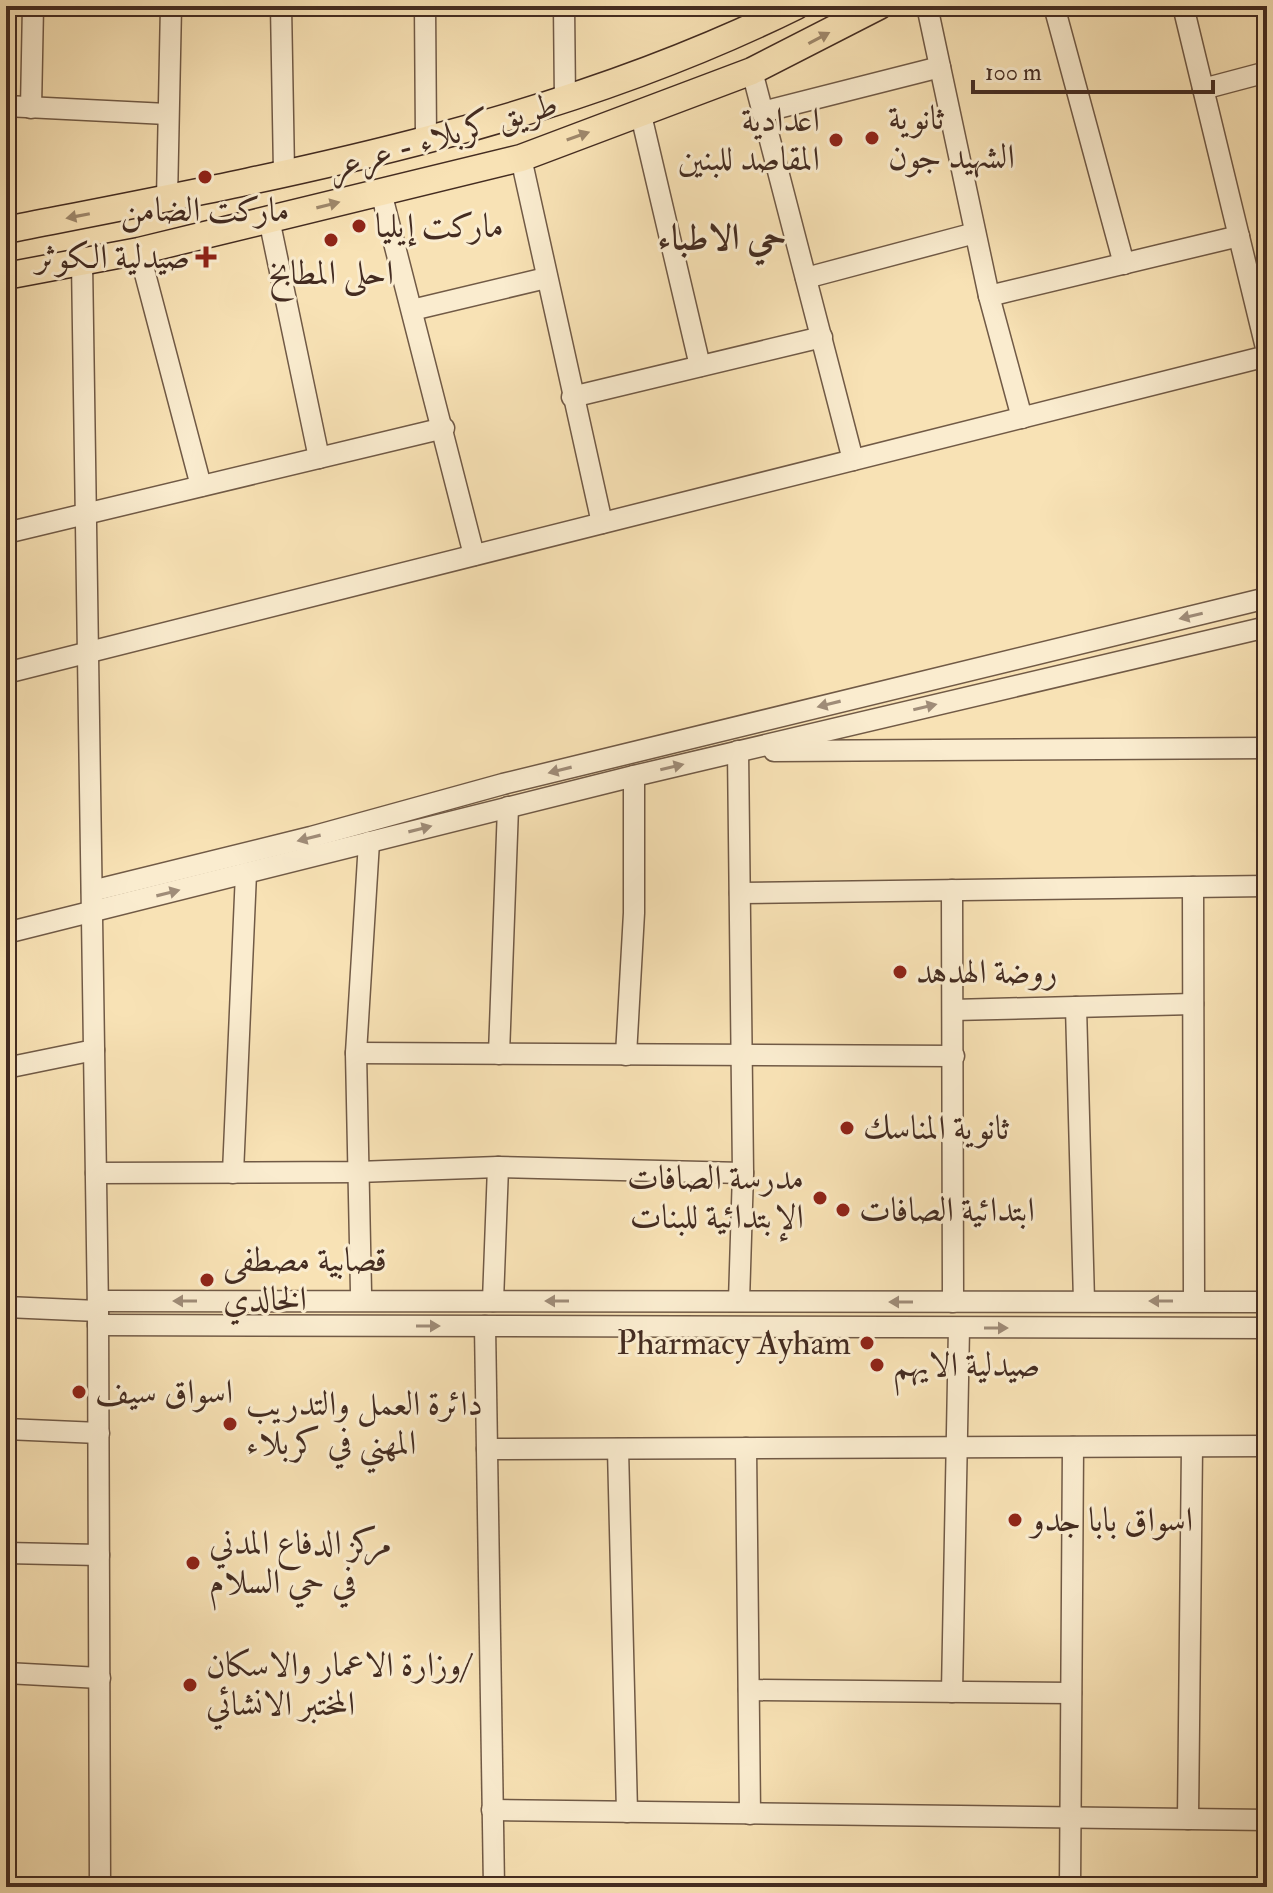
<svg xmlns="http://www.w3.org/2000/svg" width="1273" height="1893" viewBox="0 0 1273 1893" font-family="'IM FELL Double Pica',Amiri,serif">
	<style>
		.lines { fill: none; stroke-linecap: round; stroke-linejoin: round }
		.minor-casing { stroke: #715a46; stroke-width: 23 }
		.major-casing { stroke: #442c21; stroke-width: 29 }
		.minor { stroke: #faeccf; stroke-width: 20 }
		.major { stroke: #f8e2b5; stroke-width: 26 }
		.oneway { fill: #9e876b }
		.oneway2 { fill: #9f8c78 }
		.poi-dot { fill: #8f2418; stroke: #faeccf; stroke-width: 3 }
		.labels { text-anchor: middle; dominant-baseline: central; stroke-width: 6; stroke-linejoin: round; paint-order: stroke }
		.poi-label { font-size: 34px; fill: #442c21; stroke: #faeccf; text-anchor: start }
		.street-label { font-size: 34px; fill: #442c21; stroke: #faeccf }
		.neighbourhood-label { font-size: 36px; font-weight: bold; fill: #442c21; stroke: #faeccf }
	</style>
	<rect width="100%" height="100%" fill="#f8e2b5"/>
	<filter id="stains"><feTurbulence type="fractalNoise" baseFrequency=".0025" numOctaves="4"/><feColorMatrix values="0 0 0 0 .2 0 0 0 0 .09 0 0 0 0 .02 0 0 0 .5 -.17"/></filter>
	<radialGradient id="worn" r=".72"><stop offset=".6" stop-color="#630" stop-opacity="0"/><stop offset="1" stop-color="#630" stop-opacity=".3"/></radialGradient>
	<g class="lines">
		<g class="minor-casing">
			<g id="minor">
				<polyline points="281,6 284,172"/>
				<polyline points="425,6 426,139"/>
				<polyline points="564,6 565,101"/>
				<polyline points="927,6 989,296 1022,418"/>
				<polyline points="1054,6 1124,264"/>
				<polyline points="1183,6 1267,352"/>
				<polyline points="752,71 853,460"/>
				<polyline points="1203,89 1267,72"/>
				<polyline points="6,106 167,114"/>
				<polyline points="31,108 33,6"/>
				<polyline points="762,112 940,67"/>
				<polyline points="641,115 700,366"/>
				<polyline points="521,158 602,523"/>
				<polyline points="381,192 474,555"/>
				<polyline points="167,199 171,6"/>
				<polyline points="269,219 319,458"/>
				<polyline points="139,251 201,486"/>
				<polyline points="82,262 98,1311 100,1887"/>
				<polyline points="806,278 975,233"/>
				<polyline points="989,296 1239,236"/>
				<polyline points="412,310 546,278"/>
				<polyline points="572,397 822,337"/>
				<polyline points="6,533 444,428"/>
				<polyline points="6,673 1267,356"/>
				<polyline points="738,751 743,1173 739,1301"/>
				<polyline points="774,751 1267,748"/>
				<polyline points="1193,887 1194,1301"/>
				<polyline points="952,890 953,1302"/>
				<polyline points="92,891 311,837 503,784 1267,598"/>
				<polyline points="740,893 1267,886"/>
				<polyline points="6,933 634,776 1267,627"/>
				<polyline points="1076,1007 1084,1301"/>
				<polyline points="953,1010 1193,1004"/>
				<polyline points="356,1053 954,1056"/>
				<polyline points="499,1054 508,807"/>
				<polyline points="626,1055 634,913 634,776"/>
				<polyline points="6,1068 94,1050"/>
				<polyline points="96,1173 357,1172 498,1167 743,1173"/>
				<polyline points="233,1173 246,873"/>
				<polyline points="361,1292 356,1053 369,842"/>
				<polyline points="98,1301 1267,1302"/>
				<polyline points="493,1301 498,1167"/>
				<polyline points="6,1307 98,1311"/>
				<polyline points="98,1325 1267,1328"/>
				<polyline points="485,1326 494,1887"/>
				<polyline points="6,1429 99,1433"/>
				<polyline points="746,1448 750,1814"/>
				<polyline points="487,1449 1267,1446"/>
				<polyline points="618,1449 627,1812"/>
				<polyline points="6,1553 99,1555"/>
				<polyline points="6,1673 100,1678"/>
				<polyline points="749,1690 1071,1693"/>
				<polyline points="952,1692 959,1328"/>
				<polyline points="492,1810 1267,1820"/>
				<polyline points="1188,1819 1192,1447"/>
				<polyline points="1070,1887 1073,1447"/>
			</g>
		</g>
		<g class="major-casing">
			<g id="major">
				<path d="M 6,230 C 275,177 548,129 796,6"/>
				<polyline points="6,276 139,251 521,158 752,71 879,6"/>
			</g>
		</g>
		<use href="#minor" class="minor"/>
		<use href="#major" class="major"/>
	</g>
	<defs><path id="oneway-solid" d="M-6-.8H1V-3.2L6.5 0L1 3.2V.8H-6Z" transform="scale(2)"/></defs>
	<g class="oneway">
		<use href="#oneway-solid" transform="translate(819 38) rotate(-28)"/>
		<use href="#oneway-solid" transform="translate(578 136) rotate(-19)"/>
		<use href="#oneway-solid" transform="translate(328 205) rotate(-14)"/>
		<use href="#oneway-solid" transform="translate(78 216) rotate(169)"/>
	</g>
	<g class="oneway2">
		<use href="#oneway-solid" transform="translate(1191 616) rotate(167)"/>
		<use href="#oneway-solid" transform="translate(829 704) rotate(166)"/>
		<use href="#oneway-solid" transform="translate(925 707) rotate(-13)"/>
		<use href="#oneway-solid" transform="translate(672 767) rotate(-13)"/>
		<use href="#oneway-solid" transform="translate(560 770) rotate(166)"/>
		<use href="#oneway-solid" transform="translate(420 829) rotate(-14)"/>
		<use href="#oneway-solid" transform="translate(309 838) rotate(166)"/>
		<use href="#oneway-solid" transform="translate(168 893) rotate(-14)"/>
		<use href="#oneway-solid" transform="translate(185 1301) rotate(-180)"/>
		<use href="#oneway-solid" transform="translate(557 1301) rotate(180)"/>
		<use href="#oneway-solid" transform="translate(1161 1301) rotate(-180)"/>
		<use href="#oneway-solid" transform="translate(901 1302) rotate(-180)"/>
		<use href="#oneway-solid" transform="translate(428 1326)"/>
		<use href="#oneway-solid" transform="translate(996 1328)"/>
	</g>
	<g class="poi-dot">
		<circle cx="872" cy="138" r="8"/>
		<circle cx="836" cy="140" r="8"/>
		<circle cx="205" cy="177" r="8"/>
		<circle cx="359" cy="226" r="8"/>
		<circle cx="331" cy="240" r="8"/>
		<path d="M202 245h8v8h8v8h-8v8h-8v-8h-8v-8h8z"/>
		<circle cx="900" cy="972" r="8"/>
		<circle cx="847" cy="1128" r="8"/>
		<circle cx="820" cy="1198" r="8"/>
		<circle cx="843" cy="1210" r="8"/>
		<circle cx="207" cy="1280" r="8"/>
		<circle cx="867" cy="1343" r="8"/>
		<circle cx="877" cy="1365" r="8"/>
		<circle cx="79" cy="1392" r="8"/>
		<circle cx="230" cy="1424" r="8"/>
		<circle cx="1015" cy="1520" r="8"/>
		<circle cx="193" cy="1563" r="8"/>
		<circle cx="190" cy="1685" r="8"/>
	</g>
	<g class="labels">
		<g class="poi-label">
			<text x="888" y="118">ثانوية<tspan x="888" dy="39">الشهيد جون</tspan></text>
			<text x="820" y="120" text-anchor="end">اعدادية<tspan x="820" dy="39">المقاصد للبنين</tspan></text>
			<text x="205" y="210" text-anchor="middle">ماركت الضامن</text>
			<text x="375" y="226">ماركت إيليا</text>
			<text x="190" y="257" text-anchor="end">صيدلية الكوثر</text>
			<text x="331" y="273" text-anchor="middle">احلى المطابخ</text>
			<text x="916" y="972">روضة الهدهد</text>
			<text x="863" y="1128">ثانوية المناسك</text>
			<text x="804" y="1178" text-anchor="end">مدرسة الصافات<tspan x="804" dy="39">الإبتدائية للبنات</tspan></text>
			<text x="859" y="1210">ابتدائية الصافات</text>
			<text x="223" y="1260">قصابية مصطفى<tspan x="223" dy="39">الخالدي</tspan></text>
			<text x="851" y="1343" text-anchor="end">Pharmacy Ayham</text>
			<text x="893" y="1365">صيدلية الايهم</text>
			<text x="95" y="1392">اسواق سيف</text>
			<text x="246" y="1404">دائرة العمل والتدريب<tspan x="246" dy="39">المهني في كربلاء</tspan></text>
			<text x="1031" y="1520">اسواق بابا جدو</text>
			<text x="209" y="1543">مركز الدفاع المدني<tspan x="209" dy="39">في حي السلام</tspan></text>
			<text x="206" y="1665">وزارة الاعمار والاسكان/<tspan x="206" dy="39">المختبر الانشائي</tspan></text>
		</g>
		<g class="street-label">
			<text transform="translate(443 136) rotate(-16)">طريق كربلاء - عرعر</text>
		</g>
		<g class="neighbourhood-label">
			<text x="722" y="237">حي الاطباء</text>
		</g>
	</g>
	<rect width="1273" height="1893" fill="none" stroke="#f8e2b5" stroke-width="32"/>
	<rect x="8" y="8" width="1257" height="1877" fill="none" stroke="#442c21" stroke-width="4"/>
	<rect x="16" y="16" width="1241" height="1861" fill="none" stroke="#442c21" stroke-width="2"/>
	<path d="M973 80v12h240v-12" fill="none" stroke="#442c21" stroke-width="4"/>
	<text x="985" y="80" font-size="24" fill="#442c21" stroke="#faeccf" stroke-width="6" paint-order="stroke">100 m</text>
	<rect width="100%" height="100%" filter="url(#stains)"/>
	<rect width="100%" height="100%" fill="url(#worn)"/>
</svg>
